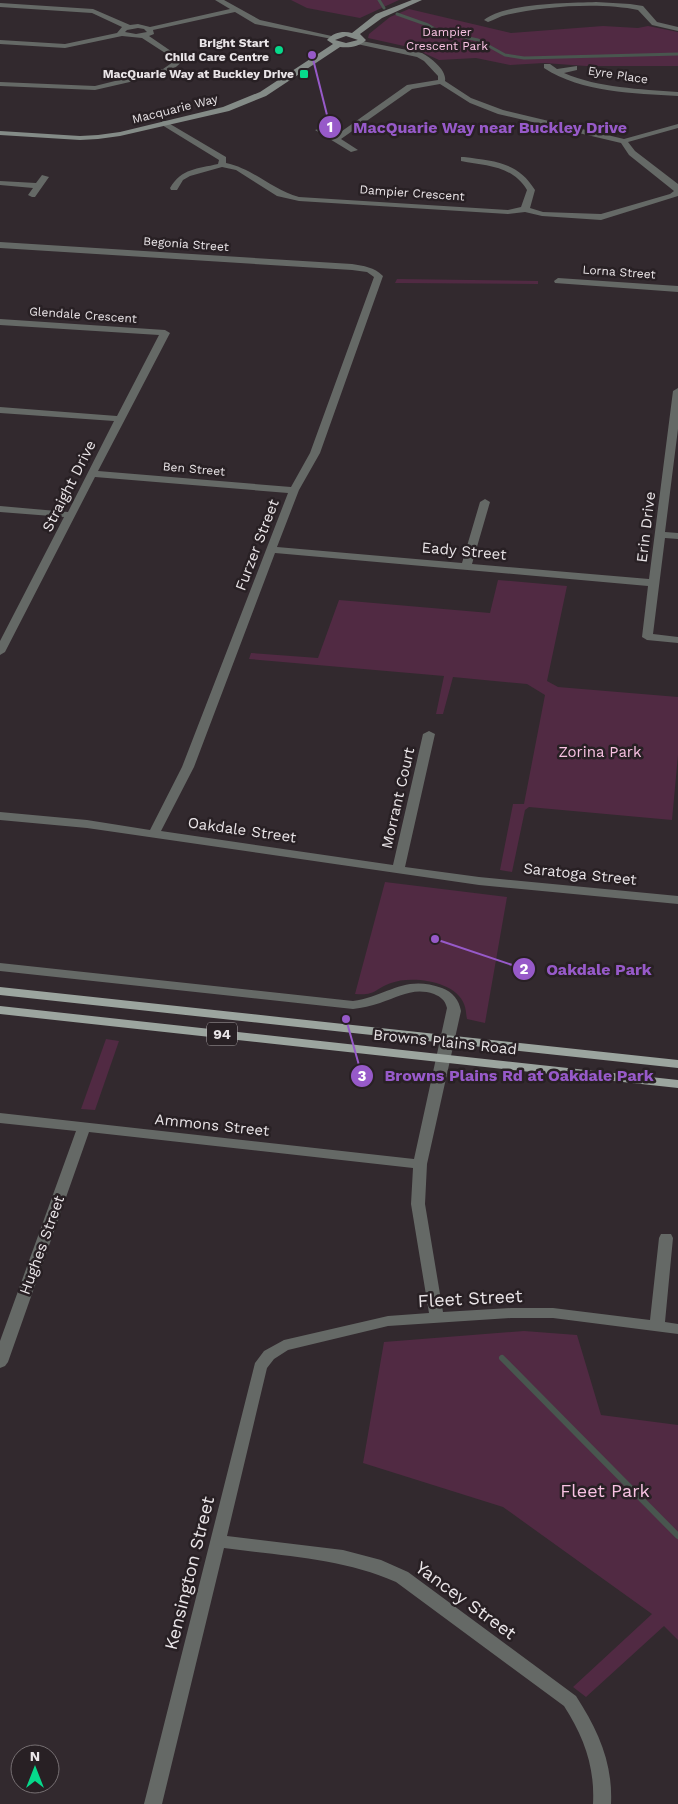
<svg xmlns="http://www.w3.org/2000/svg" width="678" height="1804" viewBox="0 0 678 1804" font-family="'Work Sans',sans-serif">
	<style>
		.green { fill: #512a43 }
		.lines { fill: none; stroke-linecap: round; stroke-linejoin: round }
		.stream-far1 { stroke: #49564f; stroke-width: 3 }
		.stream { stroke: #49564f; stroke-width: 6 }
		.street { fill: #656966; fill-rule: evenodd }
		.secondary { fill: #848b87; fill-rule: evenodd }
		.primary { fill: #9ca59f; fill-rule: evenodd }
		.poi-dot { fill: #06d98b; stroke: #282024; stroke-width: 2 }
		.labels { text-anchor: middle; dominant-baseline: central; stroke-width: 5; stroke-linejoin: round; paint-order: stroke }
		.far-park-label { font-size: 12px; fill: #f8c2e2; stroke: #282024 }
		.far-poi-label { font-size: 12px; font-weight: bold; fill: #eae5e8; stroke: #282024; text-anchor: end }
		.far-street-label { font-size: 12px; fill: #eae5e8; stroke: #282024 }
		.shield { fill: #282024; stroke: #b0aaad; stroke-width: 1 }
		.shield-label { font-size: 14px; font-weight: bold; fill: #eae5e8 }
		.street-label { font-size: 15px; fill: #eae5e8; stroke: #282024 }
		.park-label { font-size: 15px; fill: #f8c2e2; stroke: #282024 }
		.near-street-label { font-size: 18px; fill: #eae5e8; stroke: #282024 }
		.near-park-label { font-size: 18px; fill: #f8c2e2; stroke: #282024 }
		.leader { fill: none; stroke: #975ac9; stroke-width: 2 }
		.callout-dot { fill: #975ac9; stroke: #282024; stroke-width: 2 }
		.mark-label { font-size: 15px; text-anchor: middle; font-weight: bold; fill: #fff }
		.callout-label { font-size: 16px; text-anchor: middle; font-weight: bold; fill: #975ac9; stroke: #282024; stroke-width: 5; stroke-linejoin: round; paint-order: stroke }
	</style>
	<rect width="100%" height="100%" fill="#32292e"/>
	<g class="green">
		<polygon points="291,0 399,0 360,18 307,8"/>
		<polygon points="409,9 511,33 603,26 638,28 648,26 678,32 678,66 586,66 544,63 510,65 476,58 439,60 413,48 368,38 369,34 390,17"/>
		<polygon points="397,279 538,281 538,284 395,283"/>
		<polygon points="498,580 567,586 547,681 558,687 678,697 678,755 672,820 529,807 525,810 512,872 500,870 513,804 524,804 545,695 527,684 453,677 443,714 436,714 444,676 249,659 251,653 318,658 339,600 490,613"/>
		<path d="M 385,882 L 507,897 L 485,1023 L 467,1019 C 466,1015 466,1008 464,1004 C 456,981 411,975 391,983 C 374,989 376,996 355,994 Z"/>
		<polygon points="106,1039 119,1041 95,1110 81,1109"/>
		<polygon points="524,1331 577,1335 601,1415 678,1425 678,1640 664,1626 586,1697 573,1687 652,1614 503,1507 363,1463 384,1342"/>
	</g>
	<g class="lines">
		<g class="stream-far1">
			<polyline points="379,0 384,8"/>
			<polyline points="397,14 428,25 440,32 478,40 505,55 524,58 678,54"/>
		</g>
		<polyline class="stream" points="502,1358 678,1536"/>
		<g class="street">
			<path d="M 215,0 L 224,0 L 260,20 L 336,37 L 332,39 L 255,24 L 235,12 L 153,30 L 154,34 L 149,36 L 184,60 L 169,73 L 95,90 L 0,86 L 0,82 L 95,86 L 163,69 L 176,60 L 142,38 L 122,36 L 65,48 L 0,44 L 0,40 L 65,44 L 117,33 L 122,27 L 92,13 L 0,7 L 0,3 L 93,9 L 130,25 L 138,24 L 150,27 L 230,9 ZM 138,28 L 144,29 L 147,32 L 136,34 L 125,32 L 127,30 Z"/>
			<path d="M 596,2 L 630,4 L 643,6 L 657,22 L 678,27 L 678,31 L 652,25 L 638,10 C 602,2 542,6 506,15 C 500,16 494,20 488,22 L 484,20 C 504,3 570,3 596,2 Z"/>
			<path d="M 357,40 L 422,53 C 431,58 447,70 445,81 L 471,98 L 503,110 L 624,139 L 678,124 L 678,128 L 628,142 L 635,151 L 678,184 L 678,196 L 601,220 L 542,216 L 525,212 L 508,214 L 299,201 L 277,196 L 236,170 L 222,167 L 190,176 L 183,180 L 177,190 L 171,190 L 170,188 C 182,168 197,169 218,164 L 219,160 L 162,125 L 162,121 L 165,121 L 226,157 L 226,163 C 254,169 271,189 299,197 L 508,210 L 521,207 L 527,190 C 512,165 486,166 461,161 L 461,157 L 464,157 C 494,161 518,162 535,190 L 530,208 L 543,212 L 601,214 L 670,194 L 674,191 L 629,155 L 621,143 L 498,114 L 470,103 L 440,84 L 412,89 L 341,139 L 358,150 L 351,152 L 315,130 L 322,128 L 335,136 L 407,85 L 438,80 L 438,76 L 424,61 L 417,57 L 357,44 Z"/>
			<path d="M 544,64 L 550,64 L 557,69 L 577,66 L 577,70 L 564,73 C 599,88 640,89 678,92 L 678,96 C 634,93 582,93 544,68 Z"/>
			<polygon points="42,175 49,177 35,197 32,197 28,195 33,188 0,185 0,181 36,183"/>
			<path d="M 0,242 L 352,264 C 364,266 374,267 383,276 L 320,453 L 299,490 L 277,547 L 462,563 L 480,502 L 485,499 L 490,502 L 472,564 L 649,579 L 673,391 L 678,388 L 678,429 L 665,532 L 678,533 L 678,539 L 665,538 L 653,634 L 678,637 L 678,643 L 647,640 L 642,637 L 648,586 L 275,553 L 194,767 L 161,831 L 393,865 L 423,734 L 429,731 L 435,734 L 405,867 L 479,877 L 678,896 L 678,904 L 479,885 L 87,828 L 0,820 L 0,812 L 87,820 L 150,830 L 182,767 L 288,493 L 95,477 L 5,652 L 0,655 L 0,641 L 64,517 L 0,512 L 0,506 L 68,512 L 114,421 L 0,413 L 0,407 L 117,416 L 159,335 L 0,325 L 0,319 L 165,330 L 170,333 L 98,471 L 291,487 L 310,453 L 374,277 L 367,272 L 352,270 L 0,248 Z"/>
			<polygon points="558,278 678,286 678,292 555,283 554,281"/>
			<path d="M 0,963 L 353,1001 C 388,996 404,974 442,988 C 453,992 459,1000 461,1011 L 427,1164 L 425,1204 L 443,1312 L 511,1308 L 553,1308 L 650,1320 L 659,1238 L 661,1234 L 671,1234 L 673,1238 L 665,1322 L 678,1324 L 678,1334 L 553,1318 L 511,1318 L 388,1326 L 288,1350 L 274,1359 L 267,1368 L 227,1536 L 343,1550 L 381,1560 L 408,1572 L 576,1696 C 598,1730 613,1763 611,1804 L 593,1804 C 595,1767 584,1737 564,1706 L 396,1582 C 342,1558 282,1556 224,1548 L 162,1804 L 144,1804 L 255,1363 L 264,1351 L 284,1340 L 388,1316 L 429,1313 L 411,1204 L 413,1168 L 89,1132 L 8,1362 L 5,1366 L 0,1368 L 0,1341 L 76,1131 L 0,1123 L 0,1113 L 414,1159 L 447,1008 C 445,1000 441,997 434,994 C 413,987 399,997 380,1003 C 371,1006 362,1008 353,1009 L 0,971 Z"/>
		</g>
		<path class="secondary" d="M 412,0 L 422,0 L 382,18 L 360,34 L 366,40 C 359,47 349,48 340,47 L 266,96 L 229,111 L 120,136 L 98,139 L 80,140 L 0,135 L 0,131 L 80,136 L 98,135 L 120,132 L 223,107 L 260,92 L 333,44 L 327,40 C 334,32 343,31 352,33 L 376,14 ZM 346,36 L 358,40 L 346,43 L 335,40 Z"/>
		<g class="primary">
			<polygon points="0,987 678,1060 678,1068 0,995"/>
			<polygon points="0,1006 678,1080 678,1088 0,1014"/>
		</g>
	</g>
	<g class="poi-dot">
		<circle cx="279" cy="50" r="5"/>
		<rect x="299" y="69" width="10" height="10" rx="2.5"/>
	</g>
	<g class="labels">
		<g class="far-park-label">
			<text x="447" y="32">Dampier<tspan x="447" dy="14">Crescent Park</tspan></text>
		</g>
		<g class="far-poi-label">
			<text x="269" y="43">Bright Start<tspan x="269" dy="14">Child Care Centre</tspan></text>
			<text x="294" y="74">MacQuarie Way at Buckley Drive</text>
		</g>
		<g class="far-street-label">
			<text transform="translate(618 75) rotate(9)">Eyre Place</text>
			<text transform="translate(175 109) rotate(-14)">Macquarie Way</text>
			<text transform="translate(412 193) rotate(4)">Dampier Crescent</text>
			<text transform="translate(186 244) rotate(4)">Begonia Street</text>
			<text transform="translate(619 272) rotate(4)">Lorna Street</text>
			<text transform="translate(83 315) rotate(4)">Glendale Crescent</text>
			<text transform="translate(194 469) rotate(5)">Ben Street</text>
		</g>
		<rect class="shield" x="207" y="1022.5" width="30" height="23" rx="4"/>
		<g class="shield-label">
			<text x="222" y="1034">94</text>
		</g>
		<g class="street-label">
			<text transform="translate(69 486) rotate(-63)">Straight Drive</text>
			<text transform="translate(646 527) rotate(-83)">Erin Drive</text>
			<text transform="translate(257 545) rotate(-69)">Furzer Street</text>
			<text transform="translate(464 551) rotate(5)">Eady Street</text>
			<text transform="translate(398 798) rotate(-77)">Morrant Court</text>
			<text transform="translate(242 830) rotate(8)">Oakdale Street</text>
			<text transform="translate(580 874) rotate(6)">Saratoga Street</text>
			<text transform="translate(445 1042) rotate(6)">Browns Plains Road</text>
			<text transform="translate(212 1125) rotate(6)">Ammons Street</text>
			<text transform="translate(42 1245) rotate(-70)">Hughes Street</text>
		</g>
		<g class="park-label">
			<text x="600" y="752">Zorina Park</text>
		</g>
		<g class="near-street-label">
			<text transform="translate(470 1298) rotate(-3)">Fleet Street</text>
			<text transform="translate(189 1573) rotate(-76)">Kensington Street</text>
			<text transform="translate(466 1600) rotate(36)">Yancey Street</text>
		</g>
		<g class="near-park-label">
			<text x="605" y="1490">Fleet Park</text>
		</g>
	</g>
	<path class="leader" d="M312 55L330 127M435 939L524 969M346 1019L362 1076"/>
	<g class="callout-dot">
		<circle cx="312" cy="55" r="5"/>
		<circle cx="435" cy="939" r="5"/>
		<circle cx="346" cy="1019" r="5"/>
		<circle cx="330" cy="127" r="12"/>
		<circle cx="524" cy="969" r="12"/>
		<circle cx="362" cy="1076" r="12"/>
	</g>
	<g class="mark-label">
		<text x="330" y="132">1</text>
		<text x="524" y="974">2</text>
		<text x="362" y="1081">3</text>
	</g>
	<g class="callout-label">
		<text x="490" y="133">MacQuarie Way near Buckley Drive</text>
		<text x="599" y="975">Oakdale Park</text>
		<text x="519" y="1081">Browns Plains Rd at Oakdale Park</text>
	</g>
	<g transform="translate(35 1769)"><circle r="24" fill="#282024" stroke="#766f72"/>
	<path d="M0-4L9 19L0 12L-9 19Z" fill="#06d98b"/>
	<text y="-8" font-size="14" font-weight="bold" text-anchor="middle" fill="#eae5e8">N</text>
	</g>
</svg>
